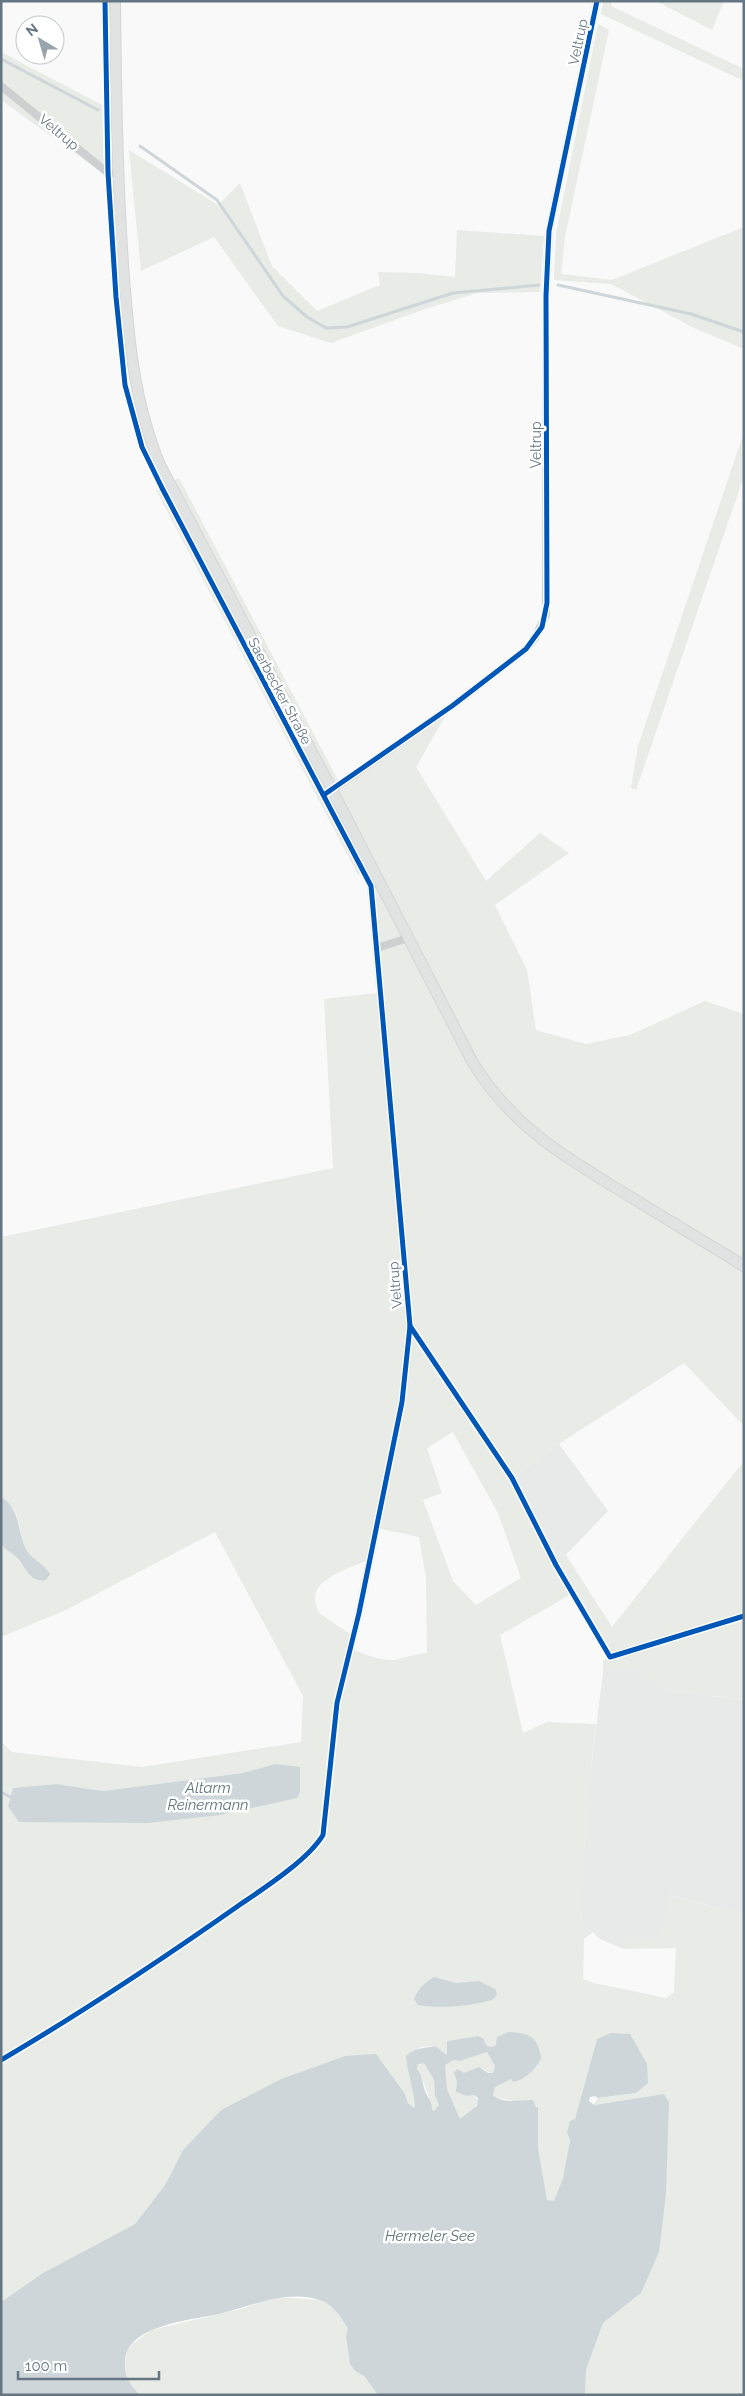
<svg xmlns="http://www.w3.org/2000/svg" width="745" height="2396" viewBox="0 0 745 2396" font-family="Raleway,sans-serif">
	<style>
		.built { fill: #e8e9e9 }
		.green { fill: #e8ebe6; fill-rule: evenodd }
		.water { fill: #ced6d9; fill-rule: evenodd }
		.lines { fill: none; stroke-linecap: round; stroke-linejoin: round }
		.stream { stroke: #ced6d9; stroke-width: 3 }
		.secondary-casing { stroke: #d5d6d7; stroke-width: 12 }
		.street { stroke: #cecfd0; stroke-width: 8 }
		.secondary { stroke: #e1e2e2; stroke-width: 10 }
		.cycleway-casing { stroke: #fff; stroke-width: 8 }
		.cycleway { stroke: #0057b8; stroke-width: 5 }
		.labels { text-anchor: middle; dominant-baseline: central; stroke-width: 5; stroke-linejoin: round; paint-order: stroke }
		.street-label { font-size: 14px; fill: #657683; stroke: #fff }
		.water-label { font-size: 15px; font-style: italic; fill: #60757c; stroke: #fff }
	</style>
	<rect width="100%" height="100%" fill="#f9f9f9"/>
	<g class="built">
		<polygon points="559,1444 608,1511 556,1565 512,1478"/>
		<polygon points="633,1668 669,1691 744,1700 744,1915 670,1895 662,1933 653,1939 627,1942 623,1949 600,1939 593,1932 584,1939 580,1903 589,1784 603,1672"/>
	</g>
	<g class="green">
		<polygon points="603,1 612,1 611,6 744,69 744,81 601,14"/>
		<polygon points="656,1 724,1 712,30"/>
		<polygon points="598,24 609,30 565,237 561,274 612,280 744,227 744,349 694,328 611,284 554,280 556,234"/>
		<polygon points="1,52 102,105 104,174 1,100"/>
		<polygon points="129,150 218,205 240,183 272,266 317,311 380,285 378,272 417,273 455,277 457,230 544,236 540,292 477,293 425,309 331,343 278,326 214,237 141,271"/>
		<polygon points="744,432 744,476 636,790 631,788 638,746"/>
		<path d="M 179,478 L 340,784 L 447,713 L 416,767 L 486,881 L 540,833 L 569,853 L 495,905 L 527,970 L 536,1030 L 586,1044 L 630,1035 L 705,1001 L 744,1014 L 744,1426 L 684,1363 L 559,1444 L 512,1478 L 556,1564 L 566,1555 L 612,1627 L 744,1461 L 744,1700 L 669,1691 L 633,1669 L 603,1672 L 603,1660 L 610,1657 L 573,1593 L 500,1635 L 523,1733 L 547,1722 L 596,1724 L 589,1784 L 580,1903 L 584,1939 L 583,1979 L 594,1983 L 666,1998 L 674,1992 L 676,1948 L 623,1949 L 627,1942 L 653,1938 L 662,1933 L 669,1895 L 744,1915 L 744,2395 L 585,2395 L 586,2370 L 603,2323 L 641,2293 L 664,2094 L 593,2105 L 598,2098 L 636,2093 L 597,2039 L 575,2119 L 567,2133 C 575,2153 561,2182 554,2202 L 547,2200 L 538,2148 L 538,2107 L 528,2100 L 515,2102 C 508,2098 498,2101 493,2095 L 494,2087 L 511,2079 L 513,2082 L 496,2045 L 491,2047 L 486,2045 L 483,2038 L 478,2036 L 447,2041 L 447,2055 L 444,2055 L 435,2046 L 420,2047 L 406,2059 C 408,2067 416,2103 414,2108 L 408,2103 L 405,2093 L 345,2056 L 281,2079 L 221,2110 L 183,2150 L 165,2185 L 135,2224 L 43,2273 L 1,2302 L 1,1742 L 12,1752 L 142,1767 L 301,1742 L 303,1696 L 215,1532 L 68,1609 L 1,1637 L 1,1543 L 5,1549 L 15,1556 L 26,1570 L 49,1574 C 43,1564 33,1560 28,1552 C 16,1532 24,1511 1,1497 L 1,1237 L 333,1168 L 324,999 L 377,993 L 371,886 L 364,873 L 358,875 L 156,490 ZM 453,1432 L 498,1513 L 521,1578 L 476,1605 L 453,1581 L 423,1500 L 442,1493 L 427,1448 ZM 377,1528 L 419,1537 L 426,1578 L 427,1653 C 416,1654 409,1656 399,1659 C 385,1663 364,1654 351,1649 L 354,1637 L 319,1613 C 317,1608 315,1603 315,1598 C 314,1578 355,1566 370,1559 ZM 275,1764 L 220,1815 L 8,1806 L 13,1788 L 56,1784 L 103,1791 L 243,1773 Z"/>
		<polygon points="487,2052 495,2066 495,2072 491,2074 484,2069 457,2082 466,2096 474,2095 478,2101 475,2108 460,2119 447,2089 445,2065 454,2060 460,2061"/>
		<path d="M 423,2062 L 434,2080 L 435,2096 L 439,2106 L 434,2111 L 432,2110 C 432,2103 421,2073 417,2069 L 418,2064 Z"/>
		<path d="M 274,2297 L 322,2300 L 330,2304 L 348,2328 L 346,2336 L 350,2364 L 355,2371 L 364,2376 L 378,2395 L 140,2395 C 125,2381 122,2367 128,2347 L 152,2330 L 245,2308 Z"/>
	</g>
	<g class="water">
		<path d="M 1,1497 C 22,1509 16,1533 28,1552 C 33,1560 44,1564 50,1574 L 46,1580 C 30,1584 25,1565 16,1557 C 10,1551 5,1551 1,1543 Z"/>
		<polygon points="275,1764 300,1767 300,1792 297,1798 220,1815 148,1823 19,1822 8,1806 13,1788 56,1784 103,1791 243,1773"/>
		<path d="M 434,1977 L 456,1983 L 479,1981 L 495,1989 L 497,1994 L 494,1999 C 476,2006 438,2009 418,2005 L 414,1999 C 419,1988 424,1983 434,1977 Z"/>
		<path d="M 509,2032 C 530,2033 538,2037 541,2058 C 536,2069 525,2080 513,2082 L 511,2079 L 495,2087 L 493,2095 C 503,2105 521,2099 533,2100 L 536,2107 L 538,2107 L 538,2148 L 547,2200 L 554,2201 L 563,2178 L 570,2141 L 567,2133 L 570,2121 L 575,2119 L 597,2039 L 611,2033 L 630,2034 L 647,2064 L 648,2083 L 636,2093 L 598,2098 L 595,2096 L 590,2097 L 589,2101 L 594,2105 L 664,2094 L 669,2102 L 666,2194 L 659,2252 L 641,2293 L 603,2323 L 586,2370 L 585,2395 L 378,2395 L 364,2376 L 355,2371 L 350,2364 L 346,2336 L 348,2328 C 341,2319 334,2305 323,2301 C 287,2288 253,2306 219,2314 C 192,2320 125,2325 125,2362 C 124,2376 130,2385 140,2395 L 1,2395 L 1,2302 L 43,2273 L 135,2224 L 165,2185 L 183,2150 L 221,2110 L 281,2079 L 345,2056 L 376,2054 L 405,2094 L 408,2103 L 414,2108 C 417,2101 406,2067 406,2056 C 416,2047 423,2049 435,2046 L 447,2055 L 447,2041 L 478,2036 L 483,2038 L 486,2045 L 491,2047 L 496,2045 L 497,2037 ZM 487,2052 L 495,2066 L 493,2073 L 488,2073 L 479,2067 L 464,2073 L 457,2069 L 454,2073 L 457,2082 L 456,2092 L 467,2096 L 474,2095 L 478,2098 L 477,2106 L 460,2119 L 447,2089 L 445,2065 L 454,2060 L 460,2061 ZM 424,2063 L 434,2080 L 435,2096 L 439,2105 L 434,2111 L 432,2110 C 432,2100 428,2099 425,2091 C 422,2083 423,2076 417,2069 L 418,2064 Z"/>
	</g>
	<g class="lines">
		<g class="stream">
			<polyline points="1,59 98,110"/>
			<polyline points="140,146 217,200 283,296 307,317 326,328 347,327 453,293 539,285"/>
			<polyline points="558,285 691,314 744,332"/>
			<polyline points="1,1792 14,1799"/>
		</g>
		<g class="secondary-casing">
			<path id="secondary" d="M 115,1 C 116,89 117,176 123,264 C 128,333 133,400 160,465 L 332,790 L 473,1063 C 514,1128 561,1154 624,1193 C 664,1217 704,1242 744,1266"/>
		</g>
		<g class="street">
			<polyline points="1,86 108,173 117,173"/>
			<polyline points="332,790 452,706 526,649 535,638 546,615 546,296 549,231 597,1"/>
			<polyline points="377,948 408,938"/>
			<polyline points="343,1678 359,1613 402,1402 410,1326 371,886 380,881"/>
		</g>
		<use href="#secondary" class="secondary"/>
		<g class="cycleway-casing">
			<g id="cycleway">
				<polyline points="325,794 452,706 526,649 542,627 547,603 546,296 549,231 597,1"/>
				<polyline points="410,1326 512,1478 556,1565 610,1657 744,1616"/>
				<path d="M 1,2060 C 83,2012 161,1960 238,1906 C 263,1889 308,1860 323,1835 L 337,1703 L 359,1613 L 402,1402 L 410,1326 L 371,886 L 162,488 L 142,447 L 125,385 L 116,297 L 108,173 L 105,1"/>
			</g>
		</g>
		<use href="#cycleway" class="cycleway"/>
	</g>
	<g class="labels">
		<g class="street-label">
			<text transform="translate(578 42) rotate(-78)">Veltrup</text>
			<text transform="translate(59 132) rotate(40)">Veltrup</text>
			<text transform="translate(536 445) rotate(-90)">Veltrup</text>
			<text transform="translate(280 691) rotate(62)">Saerbecker Straße</text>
			<text transform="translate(395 1285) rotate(-95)">Veltrup</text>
		</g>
		<g class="water-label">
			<text x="208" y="1788">Altarm<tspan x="208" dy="17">Reinermann</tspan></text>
			<text x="430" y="2236">Hermeler See</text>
		</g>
	</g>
	<rect width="745" height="2396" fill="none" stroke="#657683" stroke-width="5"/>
	<g transform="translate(40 40) rotate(322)"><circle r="24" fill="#ffffff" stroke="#c1c8cd"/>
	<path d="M0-4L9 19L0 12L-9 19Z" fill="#99a4ac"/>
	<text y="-8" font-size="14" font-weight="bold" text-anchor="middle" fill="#657683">N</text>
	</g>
	<path d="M18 2371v8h141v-8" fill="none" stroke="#657683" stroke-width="2.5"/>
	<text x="25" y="2371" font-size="15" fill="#657683" stroke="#ffffff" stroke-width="4" paint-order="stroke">100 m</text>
</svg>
